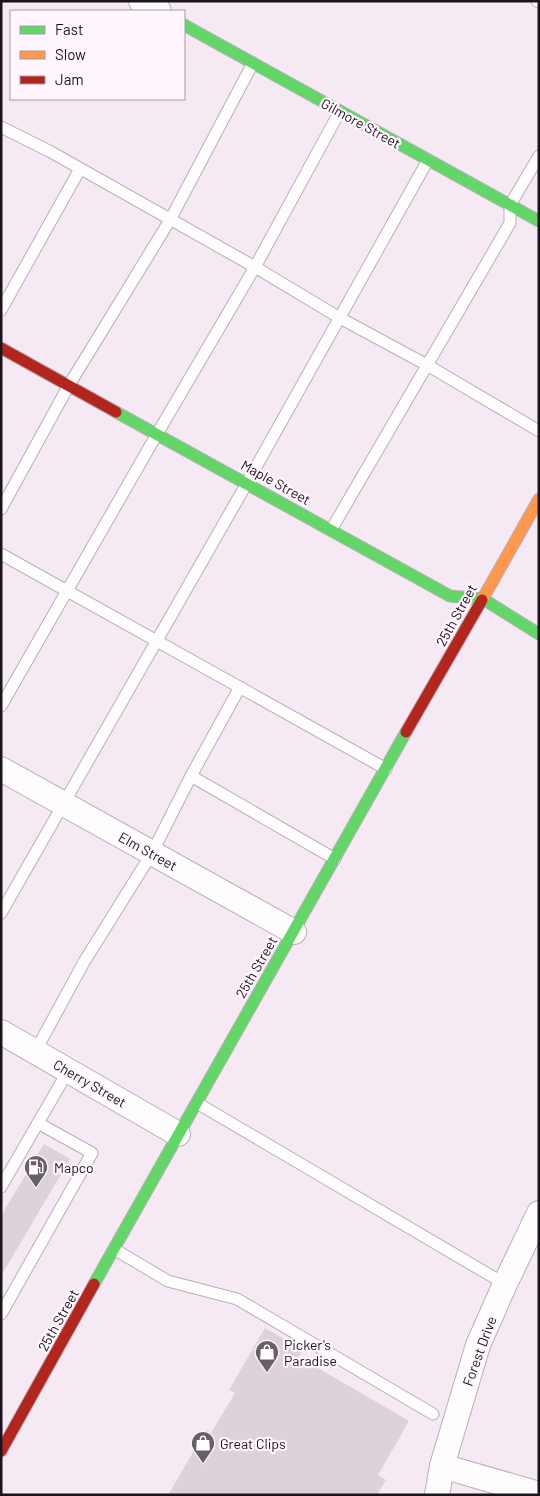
<svg xmlns="http://www.w3.org/2000/svg" width="540" height="1496" viewBox="0 0 540 1496" font-family="Barlow,sans-serif">
	<style>
		.building { fill: #dbd2dc }
		.lines { fill: none; stroke-linecap: round; stroke-linejoin: round }
		.lane-casing { stroke: #b8afb8; stroke-width: 13 }
		.street-casing { stroke: #b8afb8; stroke-width: 26 }
		.fast-casing { stroke: #b8afb8; stroke-width: 13 }
		.slow-casing { stroke: #b8afb8; stroke-width: 13 }
		.jam-casing { stroke: #b8afb8; stroke-width: 13 }
		.lane { stroke: #fefcfd; stroke-width: 11 }
		.street { stroke: #fefcfd; stroke-width: 24 }
		.fast { stroke: #63d668; stroke-width: 11 }
		.slow { stroke: #ff974d; stroke-width: 11 }
		.jam { stroke: #b3261e; stroke-width: 11 }
		.labels { text-anchor: middle; dominant-baseline: central; stroke-width: 4.5; stroke-linejoin: round; paint-order: stroke }
		.street-label { font-size: 14px; fill: #1c141c; stroke: #fff5fe }
		.poi-label { font-size: 14px; fill: #1c141c; stroke: #fff5fe; text-anchor: start }
	</style>
	<rect width="100%" height="100%" fill="#f5e9f4"/>
	<g class="building">
		<polygon points="44,1144 70,1159 1,1276 1,1216"/>
		<polygon points="265,1328 303,1350 299,1357 409,1421 378,1475 386,1480 377,1495 168,1495 206,1430 211,1433 235,1393 229,1390"/>
	</g>
	<g class="lines">
		<g class="lane-casing">
			<g id="lane">
				<polyline points="537,1 539,2"/>
				<polyline points="1,127 51,152 255,267 340,318 427,365 539,431"/>
				<polyline points="1,310 80,169"/>
				<polyline points="1,509 69,385 170,220 253,63"/>
				<polyline points="331,530 510,223 510,205 539,156"/>
				<polyline points="1,554 386,769"/>
				<polyline points="1,706 157,434 255,267 340,111"/>
				<polyline points="191,776 335,859"/>
				<polyline points="1,913 247,483 428,160"/>
				<polyline points="35,1052 84,962 152,853 191,776 240,687"/>
				<polyline points="197,1103 505,1284"/>
				<polyline points="1,1187 68,1071"/>
				<polyline points="114,1249 168,1281 237,1299 433,1414"/>
				<polyline points="1,1314 92,1153 38,1123"/>
			</g>
		</g>
		<g class="street-casing">
			<g id="street">
				<polyline points="141,1 159,11"/>
				<polyline points="1,769 294,932"/>
				<polyline points="1,1032 178,1134"/>
				<polyline points="442,1466 539,1494"/>
				<polyline points="437,1495 442,1466 478,1345 505,1284 539,1213"/>
			</g>
		</g>
		<g class="fast-casing">
			<g id="fast">
				<polyline points="184,25 539,221"/>
				<polyline points="116,412 450,596 483,599 539,634"/>
				<polyline points="94,1284 406,732"/>
			</g>
		</g>
		<g class="slow-casing">
			<polyline id="slow" points="482,600 539,499"/>
		</g>
		<g class="jam-casing">
			<g id="jam">
				<polyline points="1,348 116,412"/>
				<polyline points="406,732 482,600"/>
				<polyline points="1,1451 94,1284"/>
			</g>
		</g>
		<use href="#lane" class="lane"/>
		<use href="#street" class="street"/>
		<use href="#fast" class="fast"/>
		<use href="#slow" class="slow"/>
		<use href="#jam" class="jam"/>
	</g>
	<defs>
		<g id="fuel-pin" transform="scale(1.25)"><path d="M0 17L-7.5 6A9.5 9.5 0 1 1 7.5 6Z" fill="#685f68" stroke="#fff5fe"/><path d="M-5.5-6h7V0h2V4h1.3V-2.5L3-4.5l.8-.8L6-3V5H2.5V1h-1V6h-7ZM-4.2-4.7v3.2H.2V-4.7Z" fill="#fff"/></g>
		<g id="shop-pin" transform="scale(1.25)"><path d="M0 17L-7.5 6A9.5 9.5 0 1 1 7.5 6Z" fill="#685f68" stroke="#fff5fe"/><path d="M-5-2.5h2.3a2.7 3.5 0 0 1 5.4 0H5L5.5 6h-11ZM-1.5-2.5h3a1.5 2.3 0 0 0-3 0Z" fill="#fff"/></g>
	</defs>
	<g fill-rule="evenodd">
		<use href="#fuel-pin" x="36" y="1167"/>
		<use href="#shop-pin" x="267" y="1352"/>
		<use href="#shop-pin" x="203" y="1443"/>
	</g>
	<g class="labels">
		<g class="street-label">
			<text transform="translate(361 123) rotate(29)">Gilmore Street</text>
			<text transform="translate(276 482) rotate(29)">Maple Street</text>
			<text transform="translate(456 615) rotate(-61)">25th Street</text>
			<text transform="translate(148 851) rotate(29)">Elm Street</text>
			<text transform="translate(256 967) rotate(-60)">25th Street</text>
			<text transform="translate(90 1083) rotate(30)">Cherry Street</text>
			<text transform="translate(58 1320) rotate(-61)">25th Street</text>
			<text transform="translate(479 1351) rotate(-70)">Forest Drive</text>
		</g>
		<g class="poi-label">
			<text x="54" y="1167">Mapco</text>
			<text x="284" y="1344">Picker's<tspan x="284" dy="16">Paradise</tspan></text>
			<text x="220" y="1443">Great Clips</text>
		</g>
	</g>
	<rect width="540" height="1496" fill="none" stroke="#1c141c" stroke-width="5"/>
	<rect x="10" y="10" width="175" height="90" fill="#fff5fe" stroke="#a49ba4"/>
	<rect x="20" y="26" width="25" height="8" fill="#63d668" stroke="#a49ba4"/>
	<text x="55" y="35" font-size="15" fill="#1c141c">Fast</text>
	<rect x="20" y="51" width="25" height="8" fill="#ff974d" stroke="#a49ba4"/>
	<text x="55" y="60" font-size="15" fill="#1c141c">Slow</text>
	<rect x="20" y="76" width="25" height="8" fill="#b3261e" stroke="#a49ba4"/>
	<text x="55" y="85" font-size="15" fill="#1c141c">Jam</text>
</svg>
